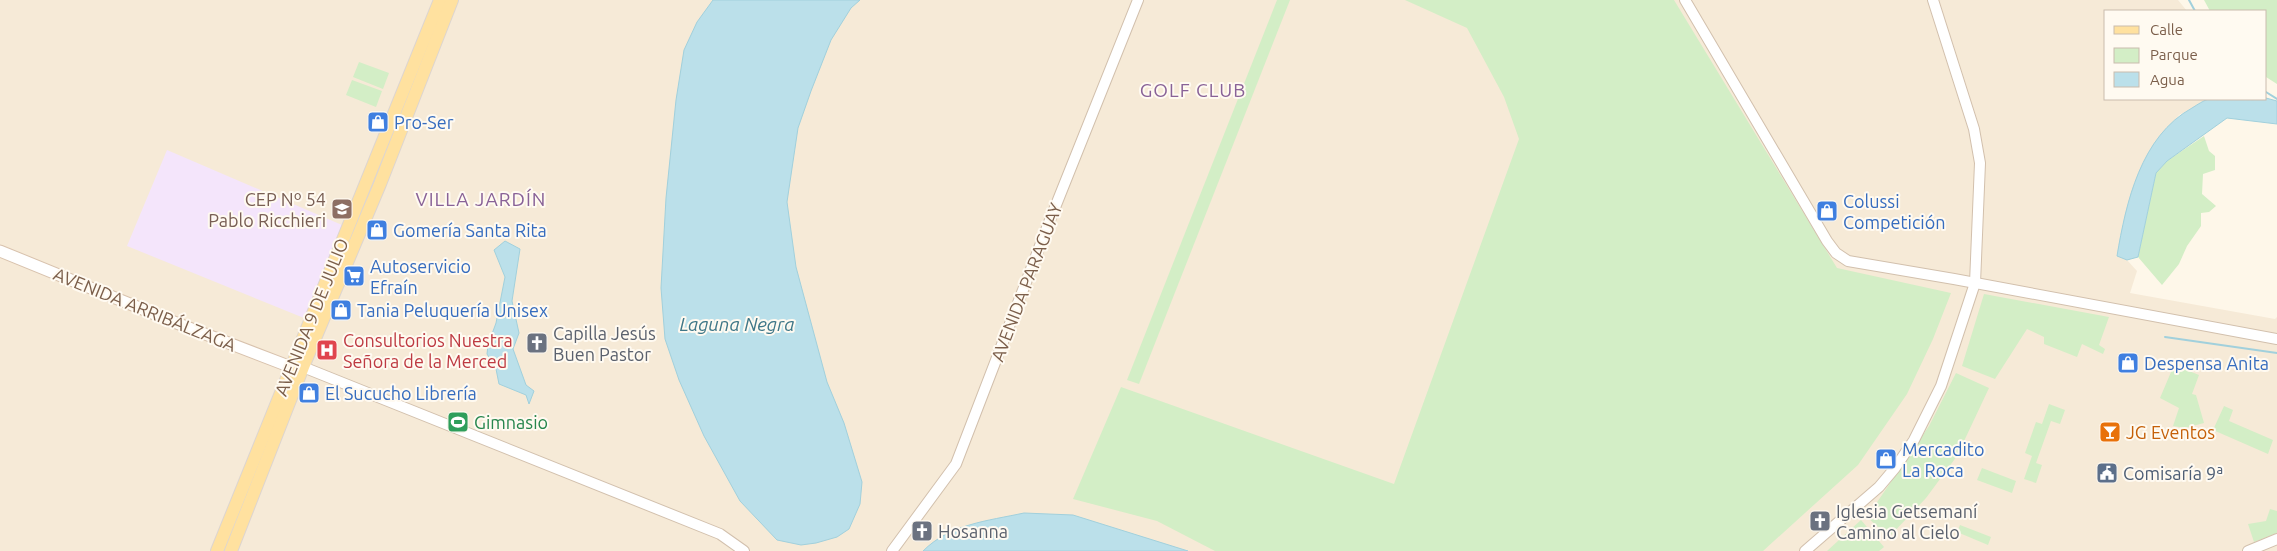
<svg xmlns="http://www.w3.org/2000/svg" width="2277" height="551" viewBox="0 0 2277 551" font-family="Ubuntu,sans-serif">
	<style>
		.residential { fill: #f6ead7 }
		.education { fill: #f4e5fb }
		.green { fill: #d3eec6 }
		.water { fill: #bbe0ea; stroke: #a1d0dc }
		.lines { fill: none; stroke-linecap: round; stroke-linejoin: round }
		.stream { stroke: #a1d0dc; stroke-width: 2 }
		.tertiary-casing { stroke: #d2c0ad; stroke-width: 12 }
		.secondary-casing { stroke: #d8c2ad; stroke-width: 13 }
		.primary-casing { stroke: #ddd5d0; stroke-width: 14 }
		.tertiary { stroke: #fff; stroke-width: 10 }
		.secondary { stroke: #fff; stroke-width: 11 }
		.primary { stroke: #ffe19f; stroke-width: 12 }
		.labels { text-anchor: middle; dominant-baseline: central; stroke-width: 4; stroke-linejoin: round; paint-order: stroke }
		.shop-label { font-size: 18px; fill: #366cbe; stroke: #fffaf1; text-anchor: start }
		.education-label { font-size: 18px; fill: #785e54; stroke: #fffaf1; text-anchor: end }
		.street-label { font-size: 18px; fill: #7b5e4a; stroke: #fffaf1 }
		.worship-label { font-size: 18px; fill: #5b616d; stroke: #fffaf1; text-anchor: start }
		.health-label { font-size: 18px; fill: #be3a42; stroke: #fffaf1; text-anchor: start }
		.leisure-label { font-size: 18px; fill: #27864d; stroke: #fffaf1; text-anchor: start }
		.food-label { font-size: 18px; fill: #c56008; stroke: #fffaf1; text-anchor: start }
		.service-label { font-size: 18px; fill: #4e5e75; stroke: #fffaf1; text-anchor: start }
		.neighbourhood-label { font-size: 19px; letter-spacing: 1px; fill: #896297; stroke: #fffaf1 }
		.water-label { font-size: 19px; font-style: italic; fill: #3f7788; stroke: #fffaf1 }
	</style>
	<rect width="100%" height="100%" fill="#fef7e9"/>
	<polygon class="residential" points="0,0 2178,0 2187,11 2106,11 2106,99 2209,99 2179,115 2145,159 2123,222 2117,256 2127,260 2137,271 2130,293 2275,319 2277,317 2277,551 0,551"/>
	<polygon class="education" points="167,150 342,225 304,318 127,246"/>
	<g class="green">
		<polygon points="1277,0 1290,0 1139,384 1127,380"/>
		<polygon points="1405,0 1674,0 1837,268 1951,293 1933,339 1907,394 1858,465 1763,551 1215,551 1157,521 1073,499 1121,387 1394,484 1519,139 1504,97 1467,28"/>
		<polygon points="2204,0 2277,0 2277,84 2266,77 2266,11 2210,11"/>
		<polygon points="359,62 389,73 383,89 353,77"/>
		<polygon points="352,80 382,91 376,107 346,95"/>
		<polygon points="2204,136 2209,151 2215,156 2215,170 2203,174 2202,194 2216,206 2209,212 2201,213 2201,226 2187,246 2179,264 2162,285 2138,257 2156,173 2167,161"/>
		<polygon points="1984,294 2109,317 2099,345 2105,349 2103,354 2082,344 2077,357 2044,344 2044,337 2027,329 1995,379 1962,366"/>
		<polygon points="2174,365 2199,375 2192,394 2196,395 2204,423 2185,428 2173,426 2179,408 2160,398"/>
		<polygon points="1956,373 1989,388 1957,456 1926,498 1889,537 1867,517 1929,426"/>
		<polygon points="2049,404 2065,410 2060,424 2051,421 2036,463 2042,465 2036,483 2024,479 2032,456 2025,453 2036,422 2042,424"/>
		<polygon points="2224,406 2233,410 2229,421 2273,440 2268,454 2213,430"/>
		<polygon points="1982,468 2016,481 2012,493 1977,480"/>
		<polygon points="2270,509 2277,511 2277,533 2254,542 2248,524 2266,521"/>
		<polygon points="1861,520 1884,547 1879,551 1827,551"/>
		<polygon points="1960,525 1991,537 1988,545 1957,532"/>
	</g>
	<g class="water">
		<polygon points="713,0 860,0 851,8 831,40 811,91 798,128 787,202 796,267 827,382 844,423 862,482 860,504 849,529 837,537 816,543 801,545 777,540 740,501 704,436 679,380 665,339 661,288 666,198 676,100 684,50 697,22"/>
		<path d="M 2266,98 L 2277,101 L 2277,124 L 2227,118 L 2167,161 L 2156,173 L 2138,257 L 2127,260 L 2117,256 C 2126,202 2141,136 2192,108 C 2197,105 2204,100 2209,99 C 2227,94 2249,103 2266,98 Z"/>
		<polygon points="505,241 520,249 512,301 519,333 513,349 526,385 534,391 529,404 526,395 499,384 496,369 487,354 488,345 496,323 505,277 494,250"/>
		<path d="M 1024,513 L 1073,515 L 1188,551 L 923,551 C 950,524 987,521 1024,513 Z"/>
	</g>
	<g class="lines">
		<g class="stream">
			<polyline points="2189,0 2195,11"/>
			<polyline points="2266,92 2277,99"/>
			<polyline points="2165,337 2277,353"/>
		</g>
		<g class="tertiary-casing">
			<g id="tertiary">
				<polyline points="1685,0 1827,241 1836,253 1848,261 1954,279 2277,339"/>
				<polyline points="297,367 303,367 720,534 744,551"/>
				<polyline points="892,551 956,464 1048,225 1138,0"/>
				<polyline points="1805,551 1879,487 1895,468 1914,440 1941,386 1975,283 1980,163 1974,129 1933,0"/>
				<polyline points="2248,551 2277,539"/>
			</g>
		</g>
		<g class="secondary-casing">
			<polyline id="secondary" points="0,251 179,324 291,367"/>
		</g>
		<g class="primary-casing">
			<g id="primary">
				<polyline points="217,551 440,0"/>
				<polyline points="231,551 303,367 380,184 452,0"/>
			</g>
		</g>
		<use href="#tertiary" class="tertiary"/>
		<use href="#secondary" class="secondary"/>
		<use href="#primary" class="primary"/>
	</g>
	<defs>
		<g id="shop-square" transform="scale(1.125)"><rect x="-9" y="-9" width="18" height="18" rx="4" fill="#3f7fe0" stroke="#fffaf1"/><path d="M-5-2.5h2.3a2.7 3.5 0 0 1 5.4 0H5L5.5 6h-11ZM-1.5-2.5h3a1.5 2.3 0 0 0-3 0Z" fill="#fff"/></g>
		<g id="university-square" transform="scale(1.125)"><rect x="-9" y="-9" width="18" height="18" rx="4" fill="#8d6e63" stroke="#fffaf1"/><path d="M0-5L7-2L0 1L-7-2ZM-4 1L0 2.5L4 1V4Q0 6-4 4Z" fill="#fff"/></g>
		<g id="supermarket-square" transform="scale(1.125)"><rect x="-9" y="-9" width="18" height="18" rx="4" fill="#3f7fe0" stroke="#fffaf1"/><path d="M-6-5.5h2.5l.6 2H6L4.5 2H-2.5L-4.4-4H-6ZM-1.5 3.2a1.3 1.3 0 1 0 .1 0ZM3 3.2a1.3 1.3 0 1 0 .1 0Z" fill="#fff"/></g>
		<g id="church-square" transform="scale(1.125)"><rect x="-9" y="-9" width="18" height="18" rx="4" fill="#6b7280" stroke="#fffaf1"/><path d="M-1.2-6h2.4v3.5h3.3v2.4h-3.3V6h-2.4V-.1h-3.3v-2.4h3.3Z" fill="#fff"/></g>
		<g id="hospital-square" transform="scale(1.125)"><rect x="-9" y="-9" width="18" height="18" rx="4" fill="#e0444e" stroke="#fffaf1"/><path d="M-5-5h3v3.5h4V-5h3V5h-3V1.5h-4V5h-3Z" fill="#fff"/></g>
		<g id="stadium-square" transform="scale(1.125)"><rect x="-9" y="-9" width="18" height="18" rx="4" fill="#2e9e5b" stroke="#fffaf1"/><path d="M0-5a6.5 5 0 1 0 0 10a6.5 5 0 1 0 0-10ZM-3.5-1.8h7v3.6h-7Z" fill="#fff"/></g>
		<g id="bar-square" transform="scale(1.125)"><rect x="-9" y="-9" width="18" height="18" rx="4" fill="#e8710a" stroke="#fffaf1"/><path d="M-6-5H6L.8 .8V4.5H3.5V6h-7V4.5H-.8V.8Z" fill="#fff"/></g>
		<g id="civic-square" transform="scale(1.125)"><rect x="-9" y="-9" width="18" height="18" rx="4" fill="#5c6f8a" stroke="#fffaf1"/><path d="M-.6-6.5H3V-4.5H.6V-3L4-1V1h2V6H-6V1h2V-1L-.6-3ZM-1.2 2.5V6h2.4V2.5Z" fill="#fff"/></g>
	</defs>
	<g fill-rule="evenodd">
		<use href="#shop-square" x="378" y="122"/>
		<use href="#university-square" x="342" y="209"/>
		<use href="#shop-square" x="1827" y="211"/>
		<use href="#shop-square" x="377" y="230"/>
		<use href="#supermarket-square" x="354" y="276"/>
		<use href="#shop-square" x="341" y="310"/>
		<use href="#church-square" x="537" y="343"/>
		<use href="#hospital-square" x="327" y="350"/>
		<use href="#shop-square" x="2128" y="363"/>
		<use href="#shop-square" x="309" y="393"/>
		<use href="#stadium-square" x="458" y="422"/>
		<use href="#bar-square" x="2110" y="432"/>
		<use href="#shop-square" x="1886" y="459"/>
		<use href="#civic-square" x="2107" y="473"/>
		<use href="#church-square" x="1820" y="521"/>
		<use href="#church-square" x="922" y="531"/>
	</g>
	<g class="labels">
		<g class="shop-label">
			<text x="394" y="122">Pro-Ser</text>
			<text x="1843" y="201">Colussi<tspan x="1843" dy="21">Competición</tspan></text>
			<text x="393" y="230">Gomería Santa Rita</text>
			<text x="370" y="266">Autoservicio<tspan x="370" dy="21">Efraín</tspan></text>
			<text x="357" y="310">Tania Peluquería Unisex</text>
			<text x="2144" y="363">Despensa Anita</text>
			<text x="325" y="393">El Sucucho Librería</text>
			<text x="1902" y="449">Mercadito<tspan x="1902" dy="21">La Roca</tspan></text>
		</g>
		<g class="education-label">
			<text x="326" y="199">CEP Nº 54<tspan x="326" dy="21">Pablo Ricchieri</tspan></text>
		</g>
		<g class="street-label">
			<text transform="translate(1026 282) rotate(-69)">AVENIDA PARAGUAY</text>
			<text transform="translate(145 309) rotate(22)">AVENIDA ARRIBÁLZAGA</text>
			<text transform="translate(311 317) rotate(-68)">AVENIDA 9 DE JULIO</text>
		</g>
		<g class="worship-label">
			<text x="553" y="333">Capilla Jesús<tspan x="553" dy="21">Buen Pastor</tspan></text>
			<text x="1836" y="511">Iglesia Getsemaní<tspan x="1836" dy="21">Camino al Cielo</tspan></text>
			<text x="938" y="531">Hosanna</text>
		</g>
		<g class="health-label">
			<text x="343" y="340">Consultorios Nuestra<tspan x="343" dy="21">Señora de la Merced</tspan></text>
		</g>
		<g class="leisure-label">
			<text x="474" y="422">Gimnasio</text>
		</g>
		<g class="food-label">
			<text x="2126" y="432">JG Eventos</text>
		</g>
		<g class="service-label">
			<text x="2123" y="473">Comisaría 9ª</text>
		</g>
		<g class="neighbourhood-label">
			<text x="1193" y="90">GOLF CLUB</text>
			<text x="481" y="199">VILLA JARDÍN</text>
		</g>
		<g class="water-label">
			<text x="737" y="324">Laguna Negra</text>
		</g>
	</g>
	<rect x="2104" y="10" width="162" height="90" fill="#fffaf1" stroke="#cabcae"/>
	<rect x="2114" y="26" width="25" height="8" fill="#ffe19f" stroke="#cabcae"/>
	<text x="2150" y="35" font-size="15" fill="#7b5e4a">Calle</text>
	<rect x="2114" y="48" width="25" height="15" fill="#d3eec6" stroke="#cabcae"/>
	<text x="2150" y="60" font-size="15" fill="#7b5e4a">Parque</text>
	<rect x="2114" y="72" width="25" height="15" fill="#bbe0ea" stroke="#cabcae"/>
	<text x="2150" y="85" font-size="15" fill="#7b5e4a">Agua</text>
</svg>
